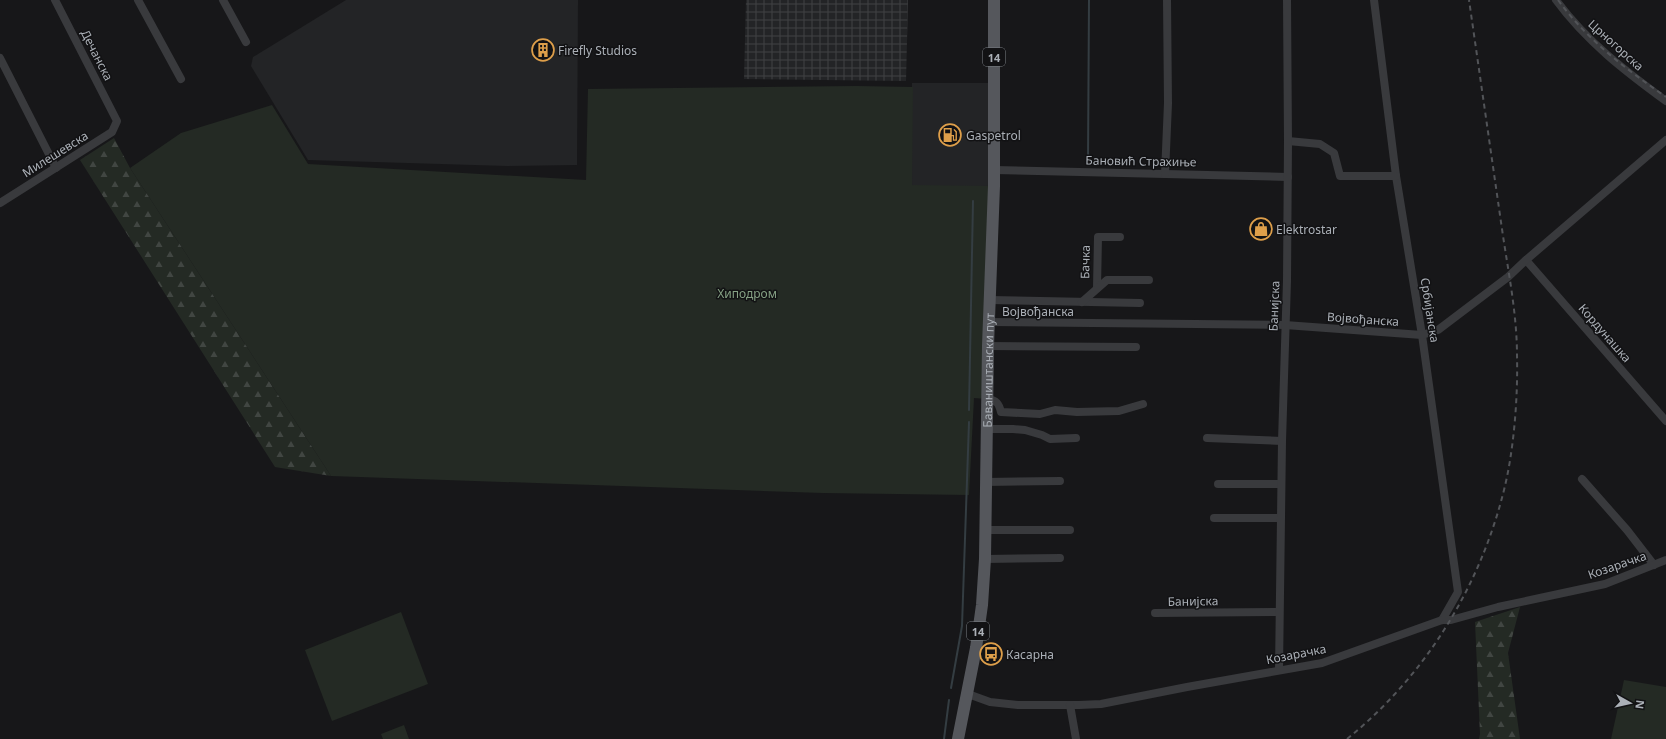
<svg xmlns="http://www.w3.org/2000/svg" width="1666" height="739" viewBox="0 0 1666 739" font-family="'Noto Sans',sans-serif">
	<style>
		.built { fill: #232426 }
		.industrial { fill: url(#industrial-grid) }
		.green { fill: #242a24 }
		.forest { fill: url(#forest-firs) }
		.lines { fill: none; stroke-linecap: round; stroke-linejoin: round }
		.stream { stroke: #343d42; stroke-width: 2 }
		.minor { stroke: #393a3d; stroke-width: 8 }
		.primary { stroke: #55575c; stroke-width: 12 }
		.rail { stroke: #525458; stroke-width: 2; stroke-dasharray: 5 4; stroke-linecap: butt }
		.labels { text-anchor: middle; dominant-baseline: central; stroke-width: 3; stroke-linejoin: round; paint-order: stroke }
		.shield { fill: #121214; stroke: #7d8186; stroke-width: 1 }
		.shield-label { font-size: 11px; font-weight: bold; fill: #abb0b7 }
		.street-label { font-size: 12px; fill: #abb0b7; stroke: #121214 }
		.poi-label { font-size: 12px; fill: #abb0b7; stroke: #121214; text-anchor: start }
		.park-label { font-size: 12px; fill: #85a084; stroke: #121214 }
	</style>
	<defs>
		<pattern id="industrial-grid" width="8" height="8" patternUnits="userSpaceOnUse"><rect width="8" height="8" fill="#232426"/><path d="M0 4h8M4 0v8" fill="none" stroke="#404143"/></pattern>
		<pattern id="forest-firs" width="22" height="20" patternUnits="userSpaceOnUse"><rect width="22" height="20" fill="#242a24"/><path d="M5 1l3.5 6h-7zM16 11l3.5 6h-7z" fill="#414642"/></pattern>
	</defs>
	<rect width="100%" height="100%" fill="#171719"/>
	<g class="built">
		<polygon points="346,0 578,0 577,165 507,166 308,160 251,66 253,57"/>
		<polygon points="912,83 990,83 988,186 912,186"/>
	</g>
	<polygon class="industrial" points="746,0 908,0 906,81 744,79"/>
	<g class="green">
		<polygon points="856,86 913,87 912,185 994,186 987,399 974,398 969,495 823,493 331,476 130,168 181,133 272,105 308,164 586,180 588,89"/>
		<polygon points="401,612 428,684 332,721 305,650"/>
		<polygon points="1624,680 1666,687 1666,739 1611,739"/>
		<polygon points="404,725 409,739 383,739 381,734"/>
	</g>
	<g class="forest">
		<polygon points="114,138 130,168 331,476 275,467 80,160"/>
		<polygon points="1520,607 1508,653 1520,739 1479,739 1480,734 1475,622"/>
	</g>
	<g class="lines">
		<g class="stream">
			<polyline points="1088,161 1089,0"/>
			<polyline points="969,410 973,201"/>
			<polyline points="951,688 962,626 969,422"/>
			<polyline points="944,739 949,700"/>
		</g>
		<g class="minor">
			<polyline points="138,0 181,79"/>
			<polyline points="223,0 246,42"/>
			<polyline points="1374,0 1396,176 1422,335 1458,592 1442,620"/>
			<path d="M 1556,0 C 1586,41 1625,71 1666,101"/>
			<polyline points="0,58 56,168"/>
			<polyline points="1288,141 1320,144 1334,153 1340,176 1396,176"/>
			<polyline points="994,170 1288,177"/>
			<polyline points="1165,174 1168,103 1167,0"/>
			<polyline points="0,203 112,132 117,121 55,0"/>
			<polyline points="1526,260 1666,421"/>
			<polyline points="1097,288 1098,237 1120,237"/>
			<polyline points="989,300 1140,303"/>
			<polyline points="1082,302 1107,280 1149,280"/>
			<polyline points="989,322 1285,325 1422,335 1438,330 1508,277 1526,260 1666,140"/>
			<polyline points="988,346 1136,347"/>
			<path d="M 987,399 C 997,400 999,404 1001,412 L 1040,414 L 1055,410 L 1077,412 L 1119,411 L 1143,404"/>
			<polyline points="986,429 1013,429 1025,430 1042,435 1050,439 1076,438"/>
			<polyline points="1207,438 1282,441"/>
			<polyline points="1582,479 1627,530 1654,565"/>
			<polyline points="985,482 1060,481"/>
			<polyline points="1218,484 1281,484"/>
			<polyline points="1214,518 1280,518"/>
			<polyline points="985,530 1070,530"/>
			<polyline points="985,559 1060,558"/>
			<polyline points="1155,613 1279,612"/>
			<polyline points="1279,670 1282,441 1287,281 1288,141 1287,0"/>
			<polyline points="968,694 990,702 1018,705 1079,705 1101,704 1187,687 1322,663 1442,620 1451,620 1498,607 1605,584 1666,560"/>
			<polyline points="1070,705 1076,739"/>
		</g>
		<path class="primary" id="s1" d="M 958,739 L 976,648 L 982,605 L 985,559 L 988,346 L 994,186 L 994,0"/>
		<g class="rail">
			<path d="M 1558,0 C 1587,40 1626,69 1666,97"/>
			<path d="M 1347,739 C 1425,676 1480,587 1504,490 C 1514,450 1518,397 1517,356 C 1517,313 1508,271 1502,229 C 1491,153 1480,76 1469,0"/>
		</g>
	</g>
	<defs>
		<g id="building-ring" transform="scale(1.15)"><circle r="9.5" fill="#121214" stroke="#de9f4a" stroke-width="1.5"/><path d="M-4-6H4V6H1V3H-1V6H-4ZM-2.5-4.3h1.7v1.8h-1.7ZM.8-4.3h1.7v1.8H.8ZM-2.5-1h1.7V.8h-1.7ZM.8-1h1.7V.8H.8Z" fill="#de9f4a"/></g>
		<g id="fuel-ring" transform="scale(1.15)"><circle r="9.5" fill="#121214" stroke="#de9f4a" stroke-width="1.5"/><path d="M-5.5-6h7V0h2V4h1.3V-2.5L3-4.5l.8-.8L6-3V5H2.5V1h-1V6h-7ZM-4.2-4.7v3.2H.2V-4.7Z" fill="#de9f4a"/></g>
		<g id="shop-ring" transform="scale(1.15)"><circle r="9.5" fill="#121214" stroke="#de9f4a" stroke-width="1.5"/><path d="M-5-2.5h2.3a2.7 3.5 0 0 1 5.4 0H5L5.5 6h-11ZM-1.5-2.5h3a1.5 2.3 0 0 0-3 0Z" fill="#de9f4a"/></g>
		<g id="bus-ring" transform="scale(1.15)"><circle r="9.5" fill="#121214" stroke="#de9f4a" stroke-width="1.5"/><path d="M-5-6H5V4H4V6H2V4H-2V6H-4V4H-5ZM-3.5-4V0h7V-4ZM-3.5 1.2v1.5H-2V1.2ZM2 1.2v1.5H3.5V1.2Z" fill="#de9f4a"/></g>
	</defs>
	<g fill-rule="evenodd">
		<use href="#building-ring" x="543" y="50"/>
		<use href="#fuel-ring" x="950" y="135"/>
		<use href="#shop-ring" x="1261" y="229"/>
		<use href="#bus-ring" x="991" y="654"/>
	</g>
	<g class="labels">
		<g class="shield">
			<rect x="983" y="48" width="22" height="18" rx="3"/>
			<rect x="967" y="622" width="22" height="18" rx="3"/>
		</g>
		<g class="shield-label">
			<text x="994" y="57">14</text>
			<text x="978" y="631">14</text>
		</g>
		<g class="street-label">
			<text transform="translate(1616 45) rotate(42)">Црногорска</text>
			<text transform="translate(97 55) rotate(63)">Дечанска</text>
			<text transform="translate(55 154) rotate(-32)">Милешевска</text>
			<text transform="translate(1141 161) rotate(1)">Бановић Страхиње</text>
			<text transform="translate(1085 262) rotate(-89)">Бачка</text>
			<text transform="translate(1274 306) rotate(-88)">Банијска</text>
			<text transform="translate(1430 310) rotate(81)">Србијанска</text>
			<text x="1038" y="311">Војвођанска</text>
			<text transform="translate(1363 319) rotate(4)">Војвођанска</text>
			<text transform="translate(1605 333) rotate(49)">Кордунашка</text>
			<text stroke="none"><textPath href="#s1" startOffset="371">Баваништански пут</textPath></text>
			<text transform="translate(1617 565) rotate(-19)">Козарачка</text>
			<text transform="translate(1193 601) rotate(-1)">Банијска</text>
			<text transform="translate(1296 654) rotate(-11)">Козарачка</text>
		</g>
		<g class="poi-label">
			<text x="558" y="50">Firefly Studios</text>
			<text x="966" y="135">Gaspetrol</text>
			<text x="1276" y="229">Elektrostar</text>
			<text x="1006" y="654">Касарна</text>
		</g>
		<g class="park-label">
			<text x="747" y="293">Хиподром</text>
		</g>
	</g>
	<g transform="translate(1630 703) rotate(98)" stroke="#121214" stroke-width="3" paint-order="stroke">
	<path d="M0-3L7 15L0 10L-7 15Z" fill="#abb0b7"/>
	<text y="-6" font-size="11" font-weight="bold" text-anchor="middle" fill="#abb0b7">N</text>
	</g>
</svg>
